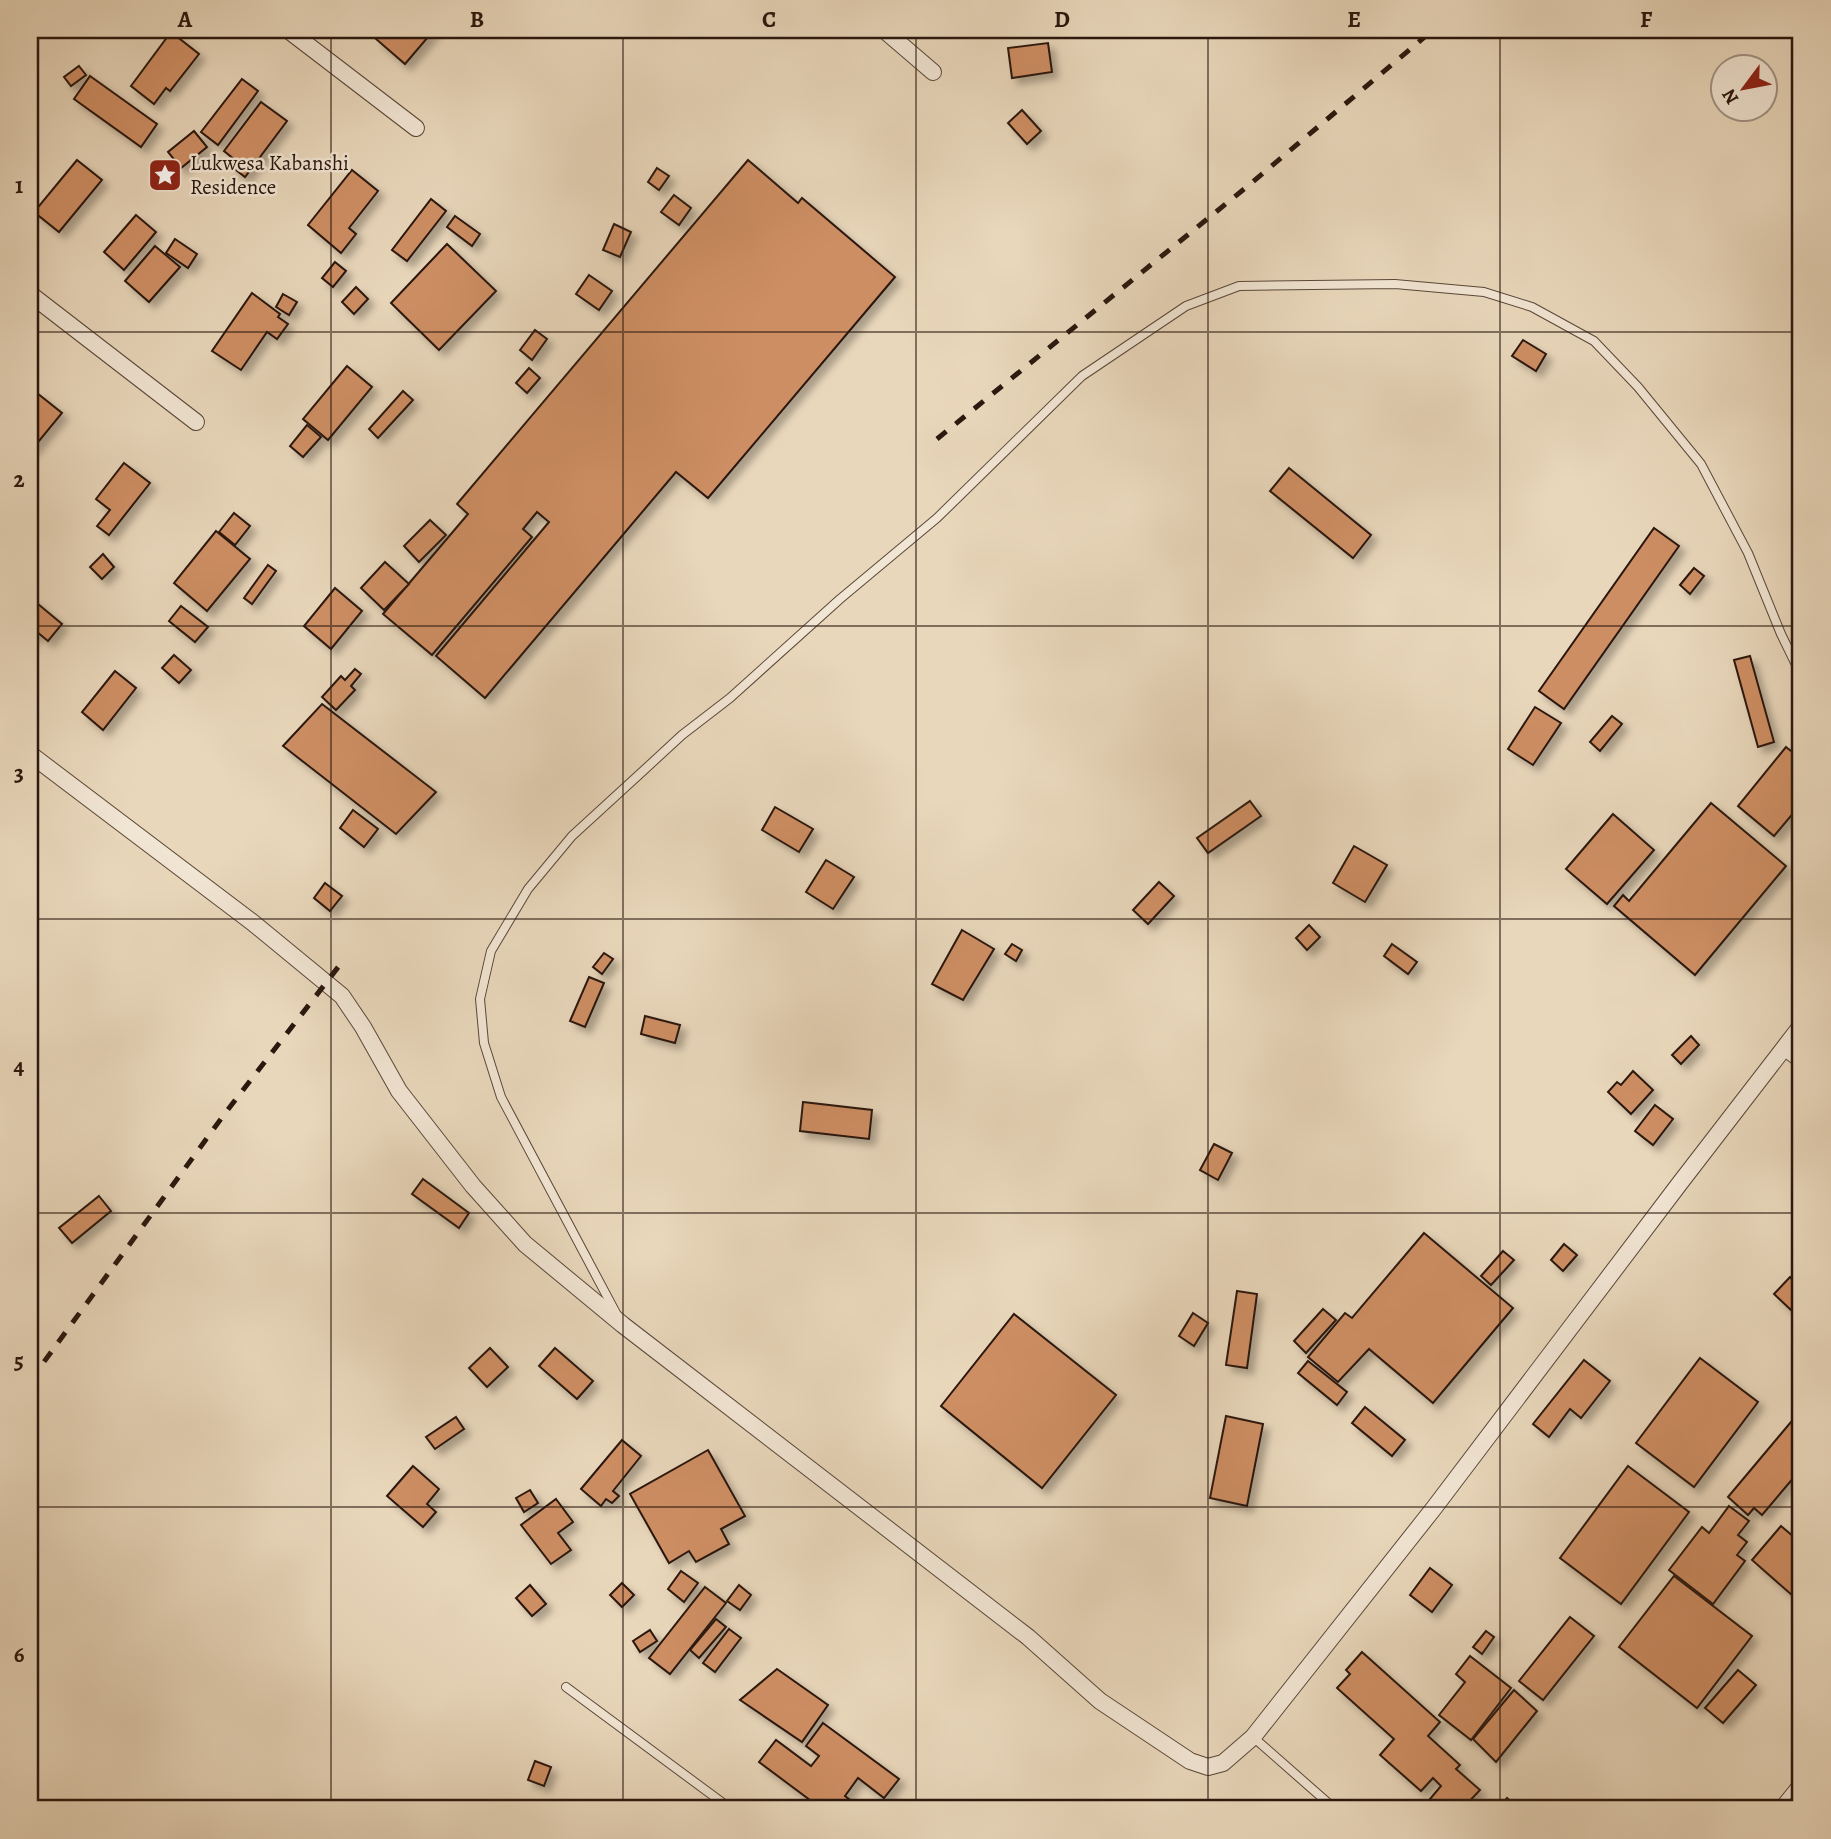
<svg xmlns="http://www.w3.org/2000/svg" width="1831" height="1839" viewBox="0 0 1831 1839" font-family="Alegreya,serif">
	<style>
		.building { fill: #ce8e64; stroke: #2a170e; stroke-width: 2; filter: url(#shadow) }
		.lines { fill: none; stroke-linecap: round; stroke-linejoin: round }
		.lane-casing { stroke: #5a4739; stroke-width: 10 }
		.street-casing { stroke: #5a4739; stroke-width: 18 }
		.lane { stroke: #f1e5d3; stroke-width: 8 }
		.street { stroke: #f1e5d3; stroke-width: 16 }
		.rail { stroke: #2a170e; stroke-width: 5; stroke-dasharray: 12 12; stroke-linecap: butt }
		.grid { fill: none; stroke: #2a170e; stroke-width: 2; stroke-opacity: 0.55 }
		.labels { text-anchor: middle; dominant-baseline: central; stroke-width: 5; stroke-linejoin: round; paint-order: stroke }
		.poi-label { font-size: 21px; fill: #2a170e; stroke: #f1e5d3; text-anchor: start }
		.neatline { fill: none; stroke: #2a170e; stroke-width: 2.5 }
		.grid-label { font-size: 23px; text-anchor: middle; font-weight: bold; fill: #2a170e }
	</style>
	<defs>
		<filter id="shadow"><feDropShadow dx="6" dy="6" stdDeviation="3.5" flood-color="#0004"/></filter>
	</defs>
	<rect width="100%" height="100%" fill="#e9d7bb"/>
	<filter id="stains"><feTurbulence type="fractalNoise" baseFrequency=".00286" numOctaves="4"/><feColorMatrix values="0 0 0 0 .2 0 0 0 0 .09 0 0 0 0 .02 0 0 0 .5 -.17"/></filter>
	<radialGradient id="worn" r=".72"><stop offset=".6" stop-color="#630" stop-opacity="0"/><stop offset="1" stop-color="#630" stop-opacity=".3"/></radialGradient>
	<g class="building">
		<polygon points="384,30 434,30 405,64 376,39"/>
		<polygon points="171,32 199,54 170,91 166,88 154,104 131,86"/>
		<polygon points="1048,43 1052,72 1012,78 1008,48"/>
		<polygon points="79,66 86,75 71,86 64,77"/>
		<polygon points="90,76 157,124 141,147 74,99"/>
		<polygon points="242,79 258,91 218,145 201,132"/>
		<polygon points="261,102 287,121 245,177 231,166 235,160 224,151"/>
		<polygon points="1022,110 1041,131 1027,144 1008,123"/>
		<polygon points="194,131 207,147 181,168 168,152"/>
		<polygon points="77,160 102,180 59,232 34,212"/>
		<polygon points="748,160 798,203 802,198 895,277 708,498 676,472 485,698 436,656 549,522 537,512 523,529 532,537 432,655 383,614 468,514 457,504"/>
		<polygon points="657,168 669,176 659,190 648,182"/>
		<polygon points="352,170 378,191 349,228 356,234 341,253 308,225"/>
		<polygon points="674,195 691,208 679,225 661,212"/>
		<polygon points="431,199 446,211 407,261 392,250"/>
		<polygon points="136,215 156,232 124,270 104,252"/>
		<polygon points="455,216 480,234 472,246 447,227"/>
		<polygon points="614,224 631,232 620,257 603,250"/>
		<polygon points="175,239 197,254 188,268 166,253"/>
		<polygon points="447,244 496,291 439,350 391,303"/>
		<polygon points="155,246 180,267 149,302 125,281"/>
		<polygon points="335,262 346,271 333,287 322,278"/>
		<polygon points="589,275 612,291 599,310 576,294"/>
		<polygon points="356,287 368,299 354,314 342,302"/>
		<polygon points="252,293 280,314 278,317 288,324 277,339 267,332 241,370 212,351"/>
		<polygon points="283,294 297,302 289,315 276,307"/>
		<polygon points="535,330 547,339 532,360 520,350"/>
		<polygon points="1523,340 1546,354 1536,371 1512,356"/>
		<polygon points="347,366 372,387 328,440 303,419"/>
		<polygon points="529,368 540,378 527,393 516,383"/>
		<polygon points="403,391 413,400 378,438 369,429"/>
		<polygon points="37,393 62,413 30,452 30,402"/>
		<polygon points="307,425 321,437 303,457 290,446"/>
		<polygon points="124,463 150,483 109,535 97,526 110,510 96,499"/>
		<polygon points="1289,468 1371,535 1353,558 1270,491"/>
		<polygon points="234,513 250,526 235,545 219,532"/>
		<polygon points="430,520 446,535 419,562 404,546"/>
		<polygon points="1654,528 1679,546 1564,709 1539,691"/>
		<polygon points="216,531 250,559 207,611 174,583"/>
		<polygon points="103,554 114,567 102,579 90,567"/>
		<polygon points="385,562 409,584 384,610 361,588"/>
		<polygon points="268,565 276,571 252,604 244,598"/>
		<polygon points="1694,568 1704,576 1690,594 1680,585"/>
		<polygon points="335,588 362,611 331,649 304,626"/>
		<polygon points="32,599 62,624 48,641 37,632 30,641 30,601"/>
		<polygon points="181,606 208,627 195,642 169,621"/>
		<polygon points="174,655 191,670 179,683 162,668"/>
		<polygon points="1750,656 1774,742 1758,747 1734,660"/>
		<polygon points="355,669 361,674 351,686 355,690 336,710 322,697 341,676 345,680"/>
		<polygon points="115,671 136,688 103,730 82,712"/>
		<polygon points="322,704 436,792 396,834 283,746"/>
		<polygon points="1535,707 1561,723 1533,765 1508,749"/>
		<polygon points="1612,716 1622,724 1600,751 1590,742"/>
		<polygon points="1786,747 1801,759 1801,804 1774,836 1738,806"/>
		<polygon points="1250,801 1261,816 1208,853 1197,838"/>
		<polygon points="1711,803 1786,866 1695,975 1614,906 1623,895 1629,901"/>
		<polygon points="775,807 813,829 799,852 762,830"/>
		<polygon points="353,810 378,829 364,847 340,828"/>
		<polygon points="1613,814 1654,850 1607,904 1566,869"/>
		<polygon points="1354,846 1387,865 1365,902 1333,883"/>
		<polygon points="826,860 854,877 833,909 806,892"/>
		<polygon points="1159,882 1174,896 1148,924 1133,910"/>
		<polygon points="325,883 342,896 330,911 314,898"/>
		<polygon points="1309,925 1320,937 1307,950 1296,938"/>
		<polygon points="962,930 994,949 963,1000 932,984"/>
		<polygon points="1012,944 1022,950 1016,961 1005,954"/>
		<polygon points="1392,944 1417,962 1408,974 1384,956"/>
		<polygon points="604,953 613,959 602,974 593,967"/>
		<polygon points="589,977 604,983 585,1027 570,1021"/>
		<polygon points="645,1016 680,1025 675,1043 641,1034"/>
		<polygon points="1691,1036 1699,1045 1681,1064 1672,1055"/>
		<polygon points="1633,1071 1653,1090 1631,1114 1608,1092 1617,1082 1621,1085"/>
		<polygon points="803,1102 872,1110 869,1139 800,1131"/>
		<polygon points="1655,1105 1673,1119 1653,1145 1635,1131"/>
		<polygon points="1214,1144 1232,1153 1218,1180 1200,1170"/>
		<polygon points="423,1179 469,1213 459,1228 412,1194"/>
		<polygon points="99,1196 111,1211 72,1243 59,1228"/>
		<polygon points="1424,1233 1513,1308 1433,1403 1369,1349 1338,1382 1308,1357 1345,1313 1352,1318"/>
		<polygon points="1564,1244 1577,1255 1563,1271 1551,1260"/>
		<polygon points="1503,1251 1514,1260 1491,1285 1481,1276"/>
		<polygon points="1790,1277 1801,1289 1801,1299 1791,1310 1774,1294"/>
		<polygon points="1237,1291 1257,1294 1247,1368 1226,1365"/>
		<polygon points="1323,1309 1336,1320 1306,1353 1294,1341"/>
		<polygon points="1193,1313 1208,1323 1194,1346 1179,1336"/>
		<polygon points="1014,1314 1116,1395 1042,1488 941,1406"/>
		<polygon points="490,1348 508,1367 487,1387 469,1368"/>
		<polygon points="555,1348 593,1381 577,1399 539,1366"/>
		<polygon points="1700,1358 1758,1402 1694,1487 1636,1443"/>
		<polygon points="1584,1360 1610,1381 1581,1418 1570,1409 1549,1437 1533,1424"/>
		<polygon points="1308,1361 1347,1392 1337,1405 1298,1373"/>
		<polygon points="1365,1407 1405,1440 1392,1456 1352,1423"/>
		<polygon points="1801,1410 1801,1469 1762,1515 1754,1508 1748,1515 1728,1497"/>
		<polygon points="1226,1416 1263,1424 1247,1506 1210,1498"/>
		<polygon points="456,1417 464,1429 435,1449 426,1437"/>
		<polygon points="622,1440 641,1456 613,1491 619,1496 612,1503 606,1499 601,1506 581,1489"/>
		<polygon points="708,1450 745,1516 721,1529 729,1544 696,1562 689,1551 669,1563 630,1494"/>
		<polygon points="413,1466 439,1489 427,1504 436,1512 423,1527 387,1496"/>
		<polygon points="1628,1466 1689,1512 1621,1604 1560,1558"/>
		<polygon points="530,1490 538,1503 524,1512 516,1498"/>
		<polygon points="556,1499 573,1522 558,1533 571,1550 551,1564 521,1525"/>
		<polygon points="1729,1506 1749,1521 1738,1535 1747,1542 1737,1555 1745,1561 1713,1604 1669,1570 1702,1527 1709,1533"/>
		<polygon points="1781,1526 1801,1543 1801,1603 1752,1560"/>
		<polygon points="1430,1568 1452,1585 1432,1612 1410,1595"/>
		<polygon points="681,1571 698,1583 684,1602 668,1589"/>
		<polygon points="1674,1576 1752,1636 1697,1708 1619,1647"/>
		<polygon points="622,1583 634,1595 622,1607 610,1595"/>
		<polygon points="530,1585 546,1604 532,1616 516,1598"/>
		<polygon points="739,1585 751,1595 740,1610 727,1601"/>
		<polygon points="705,1587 726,1603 670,1674 649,1658"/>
		<polygon points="1570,1617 1594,1636 1543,1700 1519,1681"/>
		<polygon points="716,1619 726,1627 699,1658 690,1650"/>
		<polygon points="729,1629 741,1638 715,1672 703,1663"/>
		<polygon points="650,1630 657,1641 640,1652 633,1641"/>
		<polygon points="1486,1631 1494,1637 1482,1654 1473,1647"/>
		<polygon points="1362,1652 1440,1722 1428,1736 1460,1765 1456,1769 1480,1790 1462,1809 1441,1809 1430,1799 1441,1786 1433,1778 1421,1791 1380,1755 1394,1739 1337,1688 1350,1674 1346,1670"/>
		<polygon points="1470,1656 1511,1688 1471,1740 1439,1715 1465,1682 1456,1674"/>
		<polygon points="777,1669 828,1705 802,1742 740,1700"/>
		<polygon points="1738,1670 1756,1685 1723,1723 1705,1708"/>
		<polygon points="1514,1690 1537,1711 1496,1762 1473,1739"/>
		<polygon points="823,1723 899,1779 884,1798 858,1778 845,1796 862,1809 822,1809 759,1762 776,1740 811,1766 819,1756 806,1746"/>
		<polygon points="535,1761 551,1767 544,1786 528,1780"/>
		<polygon points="1507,1798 1521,1809 1498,1809"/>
	</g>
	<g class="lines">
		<g class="lane-casing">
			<g id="lane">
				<polyline points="1783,1051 1801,1065"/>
				<polyline points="617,1315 501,1097 484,1043 480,999 491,951 528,889 572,836 643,771 682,735 730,698 840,599 937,518 1082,376 1186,306 1239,286 1395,284 1484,292 1532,307 1594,341 1638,387 1701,464 1748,553 1781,634 1801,675"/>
				<polyline points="566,1687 731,1809"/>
				<polyline points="1253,1737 1335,1809"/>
				<polyline points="1777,1809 1801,1779"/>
			</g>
		</g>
		<g class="street-casing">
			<g id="street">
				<polyline points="288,30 416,128"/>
				<polyline points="884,30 933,72"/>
				<polyline points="30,294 196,422"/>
				<polyline points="30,754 252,922 342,996 363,1027 399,1091 473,1186 525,1244 623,1325 1028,1637 1100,1701 1190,1761 1208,1767 1223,1763 1253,1737 1434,1508 1680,1183 1801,1026"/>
			</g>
		</g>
		<use href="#lane" class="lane"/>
		<use href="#street" class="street"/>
		<g class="rail">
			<polyline points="937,439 1249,185 1433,30"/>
			<polyline points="30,1381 226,1112 339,966"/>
		</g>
	</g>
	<path class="grid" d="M 331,30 L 331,1809M 623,30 L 623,1809M 916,30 L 916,1809M 1208,30 L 1208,1809M 1500,30 L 1500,1809M 30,332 L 1801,332M 30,626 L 1801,626M 30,919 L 1801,919M 30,1213 L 1801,1213M 30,1507 L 1801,1507"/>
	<defs>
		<g id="sight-square" transform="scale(1.75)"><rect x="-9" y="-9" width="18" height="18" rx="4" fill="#8f2418" stroke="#f1e5d3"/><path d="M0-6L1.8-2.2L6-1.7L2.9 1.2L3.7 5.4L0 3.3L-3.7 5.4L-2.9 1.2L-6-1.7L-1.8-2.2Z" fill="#fff"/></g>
	</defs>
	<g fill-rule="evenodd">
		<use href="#sight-square" x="165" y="175"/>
	</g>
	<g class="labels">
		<g class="poi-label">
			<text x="190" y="163">Lukwesa Kabanshi<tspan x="190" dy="24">Residence</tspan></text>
		</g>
	</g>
	<rect width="1831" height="1839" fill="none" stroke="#e9d7bb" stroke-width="77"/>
	<g transform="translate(1744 88) rotate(238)"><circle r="33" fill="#f1e5d3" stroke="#a19384" stroke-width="2"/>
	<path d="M0-5L12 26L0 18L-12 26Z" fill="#8f2418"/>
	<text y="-10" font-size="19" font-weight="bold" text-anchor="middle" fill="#2a170e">N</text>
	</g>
	<rect x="38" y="38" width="1754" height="1762" class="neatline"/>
	<g class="grid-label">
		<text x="185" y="27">A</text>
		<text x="477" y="27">B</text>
		<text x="769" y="27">C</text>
		<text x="1062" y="27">D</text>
		<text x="1354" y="27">E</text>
		<text x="1646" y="27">F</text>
		<text x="19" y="193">1</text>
		<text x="19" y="487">2</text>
		<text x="19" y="781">3</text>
		<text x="19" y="1074">4</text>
		<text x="19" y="1368">5</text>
		<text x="19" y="1662">6</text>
	</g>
	<rect width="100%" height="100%" filter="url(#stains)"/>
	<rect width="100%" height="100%" fill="url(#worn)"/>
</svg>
